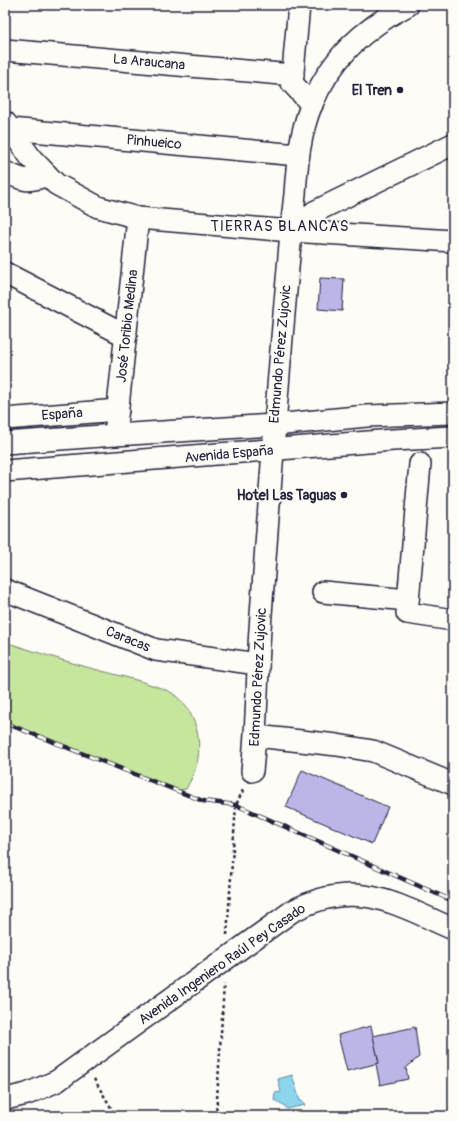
<svg xmlns="http://www.w3.org/2000/svg" width="458" height="1121" viewBox="0 0 458 1121" font-family="Pangolin,sans-serif">
	<style>
		.green { fill: #c6e59d; stroke: #74846c }
		.water { fill: #8cd5ec; stroke: #628da5 }
		.building { fill: #bcb6e8; stroke: #22223b }
		.lines { fill: none; stroke-linecap: round; stroke-linejoin: round }
		.minor-casing { stroke: #22223b; stroke-width: 24 }
		.path { stroke: #22223b; stroke-width: 2.5; stroke-dasharray: 3 3; stroke-linecap: butt }
		.minor { stroke: #fdfcf7; stroke-width: 21 }
		.rail-casing { stroke: #22223b; stroke-width: 4.5 }
		.rail { stroke: #fdfcf7; stroke-width: 3; stroke-dasharray: 9; stroke-linecap: butt }
		.poi-dot { fill: #22223b; stroke: #fdfcf7; stroke-width: 1.5 }
		.labels { text-anchor: middle; dominant-baseline: central; stroke-width: 4; stroke-linejoin: round; paint-order: stroke }
		.street-label { font-size: 14px; fill: #22223b; stroke: #fdfcf7 }
		.poi-label { font-size: 14px; font-weight: bold; fill: #22223b; stroke: #fdfcf7; text-anchor: end }
		.neighbourhood-label { font-size: 15px; letter-spacing: 1px; fill: #22223b; stroke: #fdfcf7 }
	</style>
	<rect width="100%" height="100%" fill="#fdfcf7"/>
	<filter id="ink" filterUnits="userSpaceOnUse"><feTurbulence type="fractalNoise" baseFrequency=".025" numOctaves="2"/><feDisplacementMap in="SourceGraphic" scale="8" xChannelSelector="R" yChannelSelector="G"/><feConvolveMatrix kernelMatrix="1 2 1 2 8 2 1 2 1" color-interpolation-filters="sRGB"/></filter>
	<g filter="url(#ink)">
		<path class="green" d="M 5,642 C 33,651 61,660 90,668 C 113,674 136,679 158,687 C 162,689 168,690 172,693 C 194,708 203,738 197,763 C 195,772 191,780 186,789 L 179,790 L 5,725 Z"/>
		<polygon class="water" points="292,1075 300,1101 303,1101 305,1105 287,1109 284,1105 274,1100 275,1093 281,1092 278,1079"/>
		<g class="building">
			<polygon points="320,278 344,279 342,311 318,309"/>
			<polygon points="302,770 388,807 372,844 286,807"/>
			<polygon points="371,1026 379,1063 347,1071 338,1035"/>
			<polygon points="415,1027 419,1057 406,1068 408,1079 380,1085 376,1064 379,1063 373,1036"/>
		</g>
		<g class="lines">
			<g class="minor-casing">
				<g id="minor">
					<polyline points="299,5 292,83 312,105"/>
					<polyline points="5,50 293,75"/>
					<polyline points="5,122 31,158 56,184 98,207 138,218 291,231 453,241"/>
					<polyline points="10,129 298,155"/>
					<path d="M 5,172 C 22,180 29,183 47,175"/>
					<polyline points="291,231 314,212 453,144"/>
					<polyline points="5,273 126,336"/>
					<polyline points="5,419 118,410"/>
					<polyline points="115,435 138,218"/>
					<polyline points="5,443 115,435 274,425 367,416 453,413"/>
					<polyline points="420,464 407,613 453,620"/>
					<polyline points="5,471 393,440 453,437"/>
					<polyline points="5,590 156,650 258,664"/>
					<polyline points="323,592 408,600"/>
					<polyline points="256,736 337,745 373,751 453,784"/>
					<path d="M 252,771 C 257,724 257,676 260,629 C 268,516 276,404 286,291 C 289,259 291,226 295,194 C 297,163 300,134 311,106 C 331,58 363,29 408,5"/>
					<path d="M 5,1099 L 27,1094 L 57,1081 L 291,912 C 354,877 394,903 453,929"/>
				</g>
			</g>
			<g class="path">
				<polyline points="227,935 236,805 244,788"/>
				<polyline points="94,1079 116,1116"/>
				<polyline points="216,1116 224,984"/>
			</g>
			<use href="#minor" class="minor"/>
			<g class="rail-casing">
				<polyline id="rail" points="5,723 203,801 236,805 453,901"/>
			</g>
			<use href="#rail" class="rail"/>
		</g>
	</g>
	<g class="poi-dot">
		<circle cx="400" cy="90" r="4"/>
		<circle cx="344" cy="495" r="4"/>
	</g>
	<g class="labels">
		<g class="street-label">
			<text transform="translate(149 62) rotate(5)">La Araucana</text>
			<text transform="translate(154 142) rotate(5)">Pinhueico</text>
			<text transform="translate(127 326) rotate(-84)">José Toribio Medina</text>
			<text transform="translate(280 354) rotate(-85)">Edmundo Pérez Zujovic</text>
			<text transform="translate(62 414) rotate(-4)">España</text>
			<text transform="translate(229 454) rotate(-5)">Avenida España</text>
			<text transform="translate(128 639) rotate(22)">Caracas</text>
			<text transform="translate(258 677) rotate(-87)">Edmundo Pérez Zujovic</text>
			<text transform="translate(222 964) rotate(-35)">Avenida Ingeniero Raúl Pey Casado</text>
		</g>
		<g class="poi-label">
			<text x="392" y="90">El Tren</text>
			<text x="336" y="495">Hotel Las Taguas</text>
		</g>
		<g class="neighbourhood-label">
			<text x="280" y="226">TIERRAS BLANCAS</text>
		</g>
	</g>
	<rect width="458" height="1121" fill="none" stroke="#fdfcf7" stroke-width="20"/>
	<rect x="10" y="10" width="438" height="1101" fill="none" stroke="#22223b" stroke-width="1.5" filter="url(#ink)"/>
</svg>
